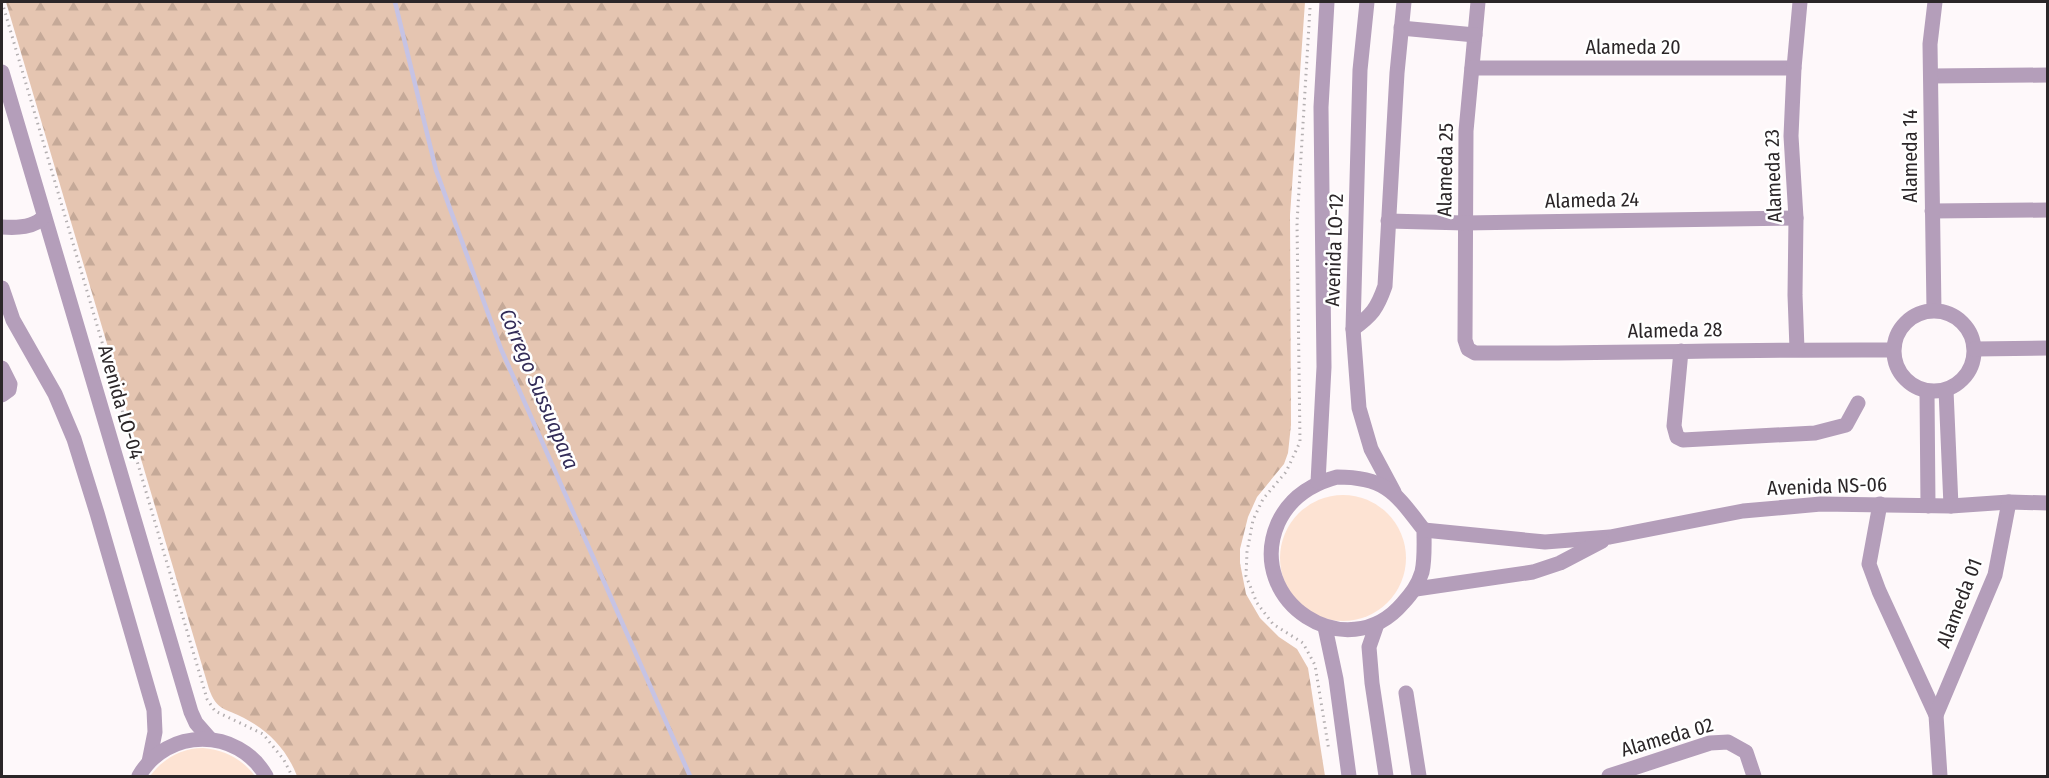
<svg xmlns="http://www.w3.org/2000/svg" width="2049" height="778" viewBox="0 0 2049 778" font-family="'Fira Sans Condensed',sans-serif">
	<style>
		.grass { fill: #fde3d3 }
		.forest { fill: url(#forest-firs) }
		.lines { fill: none; stroke-linecap: round; stroke-linejoin: round }
		.stream { stroke: #c6c3e4; stroke-width: 4.5 }
		.path { stroke: #b4afb1; stroke-width: 3; stroke-dasharray: 1.5 4.5; stroke-linecap: butt }
		.minor { stroke: #b49eba; stroke-width: 15 }
		.labels { text-anchor: middle; dominant-baseline: central; stroke-width: 5; stroke-linejoin: round; paint-order: stroke }
		.street-label { font-size: 20px; fill: #2b2628; stroke: #fff }
		.water-label { font-size: 21px; font-style: italic; fill: #332c58; stroke: #fff }
	</style>
	<defs>
		<pattern id="forest-firs" width="22" height="20" patternUnits="userSpaceOnUse" patternTransform="scale(1.5)"><rect width="22" height="20" fill="#e5c5b1"/><path d="M5 1l3.5 6h-7zM16 11l3.5 6h-7z" fill="#c5a998"/></pattern>
	</defs>
	<rect width="100%" height="100%" fill="#fef8fa"/>
	<g class="grass">
		<circle cx="1343" cy="558" r="63"/>
		<path d="M 203,748 C 225,750 242,759 255,776 L 150,776 C 163,759 181,748 203,748 Z"/>
	</g>
	<path class="forest" d="M 6,2 L 1305,2 L 1290,215 L 1291,425 L 1288,453 L 1284,464 L 1257,497 L 1248,517 L 1240,549 L 1240,563 L 1246,594 L 1260,618 L 1279,637 L 1297,649 L 1308,668 L 1325,776 L 297,776 C 287,750 269,731 244,718 C 225,708 217,711 209,689 Z"/>
	<g class="lines">
		<polyline class="stream" points="395,2 436,170 501,349 690,776"/>
		<g class="path">
			<polyline points="2,2 207,699 215,711 263,734 284,760 292,776"/>
			<polyline points="1310,8 1297,223 1300,442 1286,472 1263,499 1253,520 1247,552 1246,576 1257,603 1273,624 1303,643 1315,665 1329,751"/>
		</g>
		<g class="minor">
			<polyline points="1367,2 1360,70 1353,329 1359,408 1371,449 1394,492"/>
			<path d="M 1478,2 L 1466,131 L 1465,340 L 1468,349 L 1475,353 C 1614,354 1754,349 1893,350"/>
			<polyline points="1401,28 1475,35"/>
			<polyline points="1472,68 1794,68"/>
			<polyline points="2,72 191,712 196,723 210,739"/>
			<polyline points="1931,76 2048,75"/>
			<polyline points="1932,211 2048,210"/>
			<polyline points="1388,221 1465,223 1796,218"/>
			<path d="M 2,227 C 16,228 35,228 44,216"/>
			<polyline points="2,288 13,320 55,394 74,439 97,513 154,710 155,732 149,762"/>
			<polyline points="1934,310 1930,44 1935,2"/>
			<circle cx="1934" cy="351" r="40"/>
			<path d="M 1353,329 C 1372,315 1377,309 1385,286 L 1397,73 L 1404,2"/>
			<polyline points="1797,349 1795,295 1796,218 1791,136 1794,68 1800,2"/>
			<polyline points="1975,349 2048,348"/>
			<polyline points="1681,351 1674,426 1677,437 1683,440 1815,433 1846,425 1858,403"/>
			<polyline points="2,368 10,384 9,390 2,395"/>
			<polyline points="1946,390 1951,506"/>
			<polyline points="1927,391 1928,506"/>
			<path d="M 1337,477 C 1387,477 1396,494 1424,530 C 1424,544 1425,559 1422,572 C 1418,585 1412,593 1403,603 C 1347,669 1244,601 1278,523 C 1290,497 1311,484 1337,477 Z"/>
			<polyline points="1318,482 1324,367 1321,107 1327,2"/>
			<polyline points="1880,504 1869,564 1879,591 1936,715 1940,776"/>
			<polyline points="1424,530 1545,542 1610,537 1743,511 1821,504 1951,506 2009,502 2048,503"/>
			<polyline points="1416,589 1533,572 1560,563 1602,541"/>
			<polyline points="1377,624 1369,647 1372,683 1386,776"/>
			<polyline points="1325,627 1336,679 1349,776"/>
			<polyline points="1406,693 1419,776"/>
			<polyline points="1936,715 1995,575 2009,502"/>
			<path d="M 139,776 C 167,727 238,727 266,776"/>
			<polyline points="1609,776 1710,743 1728,742 1746,752 1754,776"/>
		</g>
	</g>
	<g class="labels">
		<g class="street-label">
			<text x="1633" y="47">Alameda 20</text>
			<text transform="translate(1910 156) rotate(-90)">Alameda 14</text>
			<text transform="translate(1445 170) rotate(-89)">Alameda 25</text>
			<text transform="translate(1773 176) rotate(-92)">Alameda 23</text>
			<text transform="translate(1592 200) rotate(-1)">Alameda 24</text>
			<text transform="translate(1334 250) rotate(-88)">Avenida LO-12</text>
			<text transform="translate(1675 330) rotate(-1)">Alameda 28</text>
			<text transform="translate(121 402) rotate(74)">Avenida LO-04</text>
			<text transform="translate(1827 486) rotate(-2)">Avenida NS-06</text>
			<text transform="translate(1959 603) rotate(-69)">Alameda 01</text>
			<text transform="translate(1667 737) rotate(-16)">Alameda 02</text>
		</g>
		<g class="water-label">
			<text transform="translate(539 389) rotate(67)">Córrego Sussuapara</text>
		</g>
	</g>
	<rect width="2049" height="778" fill="none" stroke="#2b2628" stroke-width="6"/>
</svg>
